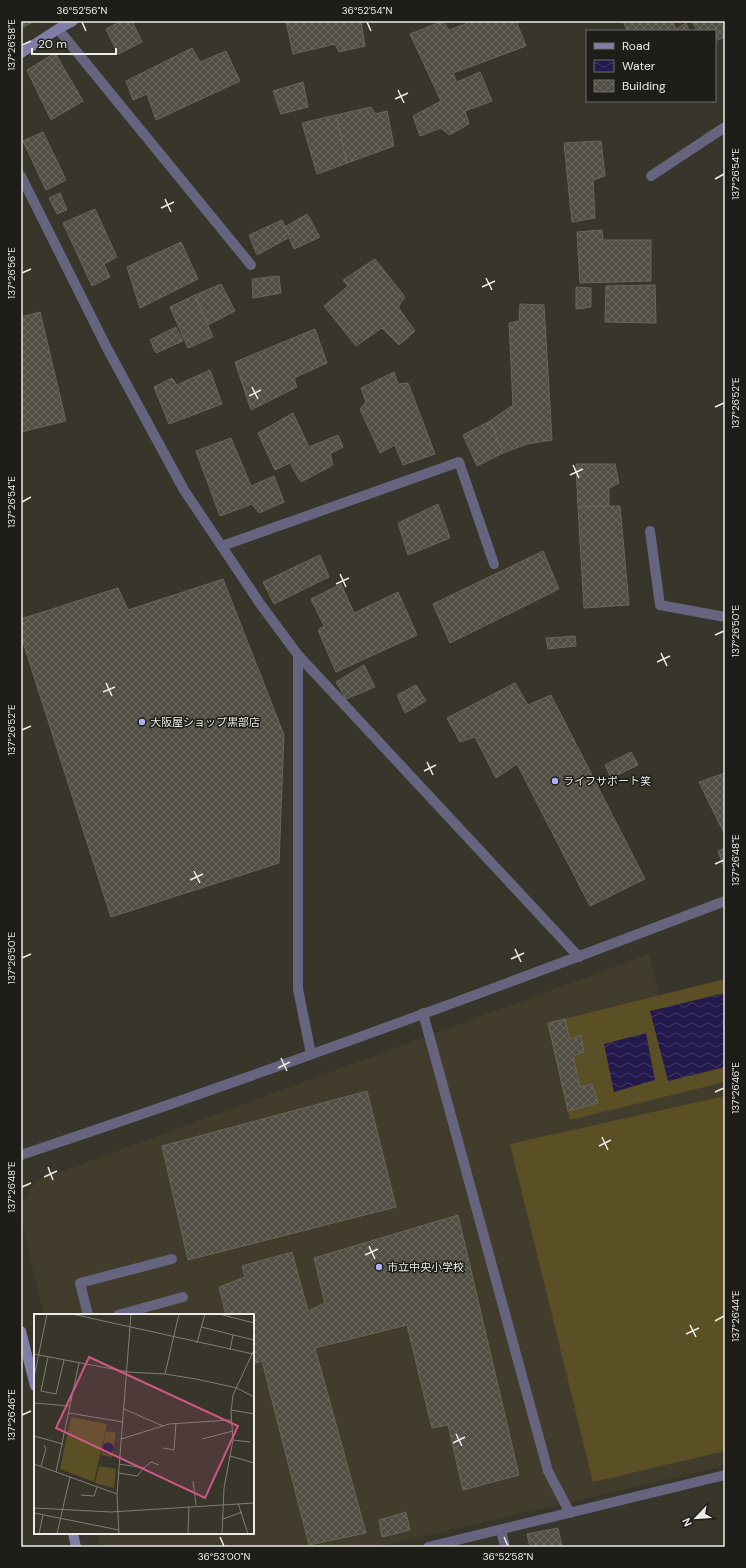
<svg xmlns="http://www.w3.org/2000/svg" width="746" height="1568" viewBox="0 0 746 1568" font-family="'DM Sans','Noto Sans JP',sans-serif">
	<style>
		.built { fill: #423c2c }
		.pitch { fill: #5b4f25 }
		.water { fill: url(#water-waves) }
		.building { fill: url(#building-cross-hatch); stroke: #69655a }
		.lines { fill: none; stroke-linecap: round; stroke-linejoin: round }
		.lane { stroke: #66647e; stroke-width: 10 }
		.street { stroke: #66647e; stroke-width: 10 }
		.secondary { stroke: #807da7; stroke-width: 10 }
		.ticks { fill: none; stroke: #edebe5; stroke-width: 1.5 }
		.poi-dot { fill: #b3adf9; stroke: #1e1d18; stroke-width: 1.5 }
		.labels { text-anchor: middle; dominant-baseline: central; stroke-width: 3; stroke-linejoin: round; paint-order: stroke }
		.poi-label { font-size: 11px; fill: #edebe5; stroke: #1e1d18; text-anchor: start }
		.inset-road { fill: none; stroke: #807e75; stroke-width: 1 }
		.view { fill: #cf5784; fill-opacity: 0.15; stroke: #cf5784; stroke-width: 2 }
		.inset-edge { fill: none; stroke: #edebe5; stroke-width: 2 }
		.neatline { fill: none; stroke: #edebe5; stroke-width: 1.5 }
		.ticks-label { font-size: 10px; text-anchor: middle; fill: #edebe5 }
	</style>
	<defs>
		<pattern id="water-waves" width="16" height="10" patternUnits="userSpaceOnUse"><rect width="16" height="10" fill="#24194d"/><path d="M0 5q4-4 8 0t8 0" fill="none" stroke="#443b66"/></pattern>
		<pattern id="building-cross-hatch" width="8" height="8" patternUnits="userSpaceOnUse"><rect width="8" height="8" fill="#514e44"/><path d="M0 0l8 8M0 8l8-8" fill="none" stroke="#6a685f"/></pattern>
	</defs>
	<rect width="100%" height="100%" fill="#38352b"/>
	<polygon class="built" points="649,954 659,995 725,979 725,1466 377,1547 100,1547 97,1533 253,1533 253,1315 44,1315 21,1219 21,1206 36,1181"/>
	<g class="pitch">
		<polygon points="725,979 725,1082 570,1120 548,1023"/>
		<polygon points="725,1096 725,1451 593,1482 510,1144"/>
	</g>
	<g class="water">
		<polygon points="725,993 725,1067 668,1081 650,1011"/>
		<polygon points="646,1033 655,1080 614,1092 604,1044"/>
	</g>
	<g class="building">
		<polygon points="21,21 35,21 21,28"/>
		<polygon points="121,21 132,21 142,42 118,54 106,29"/>
		<polygon points="286,21 361,21 365,46 339,52 335,44 293,54"/>
		<polygon points="443,21 449,30 473,21 516,21 526,46 453,73 457,82 480,72 492,101 465,111 469,124 449,135 441,128 420,136 413,116 441,101 410,34"/>
		<polygon points="623,21 672,21 676,29 686,23 689,31 627,31"/>
		<polygon points="692,21 725,21 725,37 715,41 715,31 697,31"/>
		<polygon points="192,48 200,62 226,51 240,81 156,120 147,94 133,100 126,81"/>
		<polygon points="55,53 83,101 51,120 27,70"/>
		<polygon points="303,82 308,107 281,114 273,91"/>
		<polygon points="371,107 375,114 387,111 394,146 347,163 336,115"/>
		<polygon points="336,115 347,163 317,174 302,123"/>
		<polygon points="43,132 66,180 46,190 23,141"/>
		<polygon points="601,141 605,176 593,180 595,218 572,222 564,143"/>
		<polygon points="60,193 67,210 57,214 49,198"/>
		<polygon points="95,209 117,257 104,264 110,277 92,286 63,223"/>
		<polygon points="307,214 320,237 294,249 285,227"/>
		<polygon points="282,220 290,237 257,255 249,235"/>
		<polygon points="602,230 603,240 651,240 651,281 580,283 577,232"/>
		<polygon points="181,242 198,279 140,308 127,267"/>
		<polygon points="375,259 405,297 398,307 415,331 399,345 382,328 356,346 324,306 348,286 343,280"/>
		<polygon points="279,276 281,293 253,298 252,279"/>
		<polygon points="221,284 235,311 208,325 195,295"/>
		<polygon points="655,285 656,323 605,322 606,286"/>
		<polygon points="576,287 591,288 591,307 576,309"/>
		<polygon points="195,295 213,337 188,348 170,307"/>
		<polygon points="520,304 544,305 552,440 527,444 503,453 490,421 513,405 509,323 519,321"/>
		<polygon points="40,312 66,421 21,432 21,317"/>
		<polygon points="176,327 183,341 156,353 150,340"/>
		<polygon points="315,329 327,363 294,378 297,387 251,410 235,362"/>
		<polygon points="210,370 222,404 169,424 154,387 172,378 177,385"/>
		<polygon points="394,372 398,384 408,383 435,454 403,465 395,445 380,453 360,409 366,402 361,388"/>
		<polygon points="293,413 309,447 338,435 343,447 330,454 333,465 301,482 290,463 275,470 258,433"/>
		<polygon points="490,421 503,453 477,466 463,435"/>
		<polygon points="231,438 251,486 274,476 284,502 259,513 252,504 220,516 196,451"/>
		<polygon points="576,464 615,464 619,483 609,488 609,507 578,507"/>
		<polygon points="438,504 450,538 408,555 398,523"/>
		<polygon points="620,506 629,605 584,608 578,507"/>
		<polygon points="543,551 559,589 450,643 433,604"/>
		<polygon points="320,555 329,577 274,604 263,582"/>
		<polygon points="223,579 284,735 279,863 111,917 21,636 21,619 118,588 128,610"/>
		<polygon points="341,584 354,613 398,592 417,635 336,672 318,630 324,626 311,599"/>
		<polygon points="575,636 576,646 548,649 546,638"/>
		<polygon points="364,665 375,687 346,699 336,682"/>
		<polygon points="515,683 528,705 551,695 645,879 590,906 517,764 496,778 475,737 460,742 447,718"/>
		<polygon points="416,685 426,701 405,713 397,695"/>
		<polygon points="631,752 638,765 611,778 605,765"/>
		<polygon points="725,773 725,835 699,782"/>
		<polygon points="725,848 725,870 718,851"/>
		<polygon points="565,1019 570,1039 581,1035 584,1052 573,1056 580,1087 592,1084 598,1103 568,1111 548,1023"/>
		<polygon points="367,1091 396,1207 188,1260 162,1146"/>
		<polygon points="458,1215 519,1475 463,1490 448,1425 432,1428 407,1325 315,1348 366,1533 309,1545 262,1361 253,1364 253,1315 226,1315 219,1287 245,1277 242,1266 292,1252 308,1311 325,1303 314,1258"/>
		<polygon points="406,1512 410,1530 382,1537 379,1520"/>
		<polygon points="558,1528 562,1547 530,1547 527,1534"/>
	</g>
	<g class="lines">
		<g class="lane">
			<polyline points="88,1315 80,1283 172,1259"/>
			<polyline points="118,1315 183,1297"/>
		</g>
		<g class="street">
			<polyline points="58,29 251,265"/>
			<polyline points="21,176 108,350 184,490 261,605 298,655 579,957"/>
			<polyline points="651,176 725,127"/>
			<polyline points="650,531 660,605 725,617"/>
			<polyline points="222,546 459,462 494,564"/>
			<polyline points="298,655 298,989 311,1054"/>
			<polyline points="423,1013 548,1471 570,1513"/>
			<path d="M 21,1155 C 258,1076 492,990 725,901"/>
			<polyline points="501,1530 505,1547"/>
			<polyline points="428,1547 725,1475"/>
		</g>
		<g class="secondary">
			<polyline points="21,53 58,29 73,21"/>
			<polyline points="21,1331 35,1386"/>
			<polyline points="73,1533 76,1547"/>
		</g>
	</g>
	<path class="ticks" d="M 82,22 L 86,31M 367,22 L 371,31M 22,45 L 31,41M 398,90 L 404,103M 395,99 L 408,93M 715,179 L 724,174M 165,199 L 171,212M 161,208 L 174,202M 22,273 L 31,269M 486,278 L 492,290M 482,287 L 495,281M 252,387 L 258,399M 249,396 L 261,390M 715,407 L 724,403M 573,465 L 579,478M 570,475 L 583,469M 22,502 L 31,497M 340,574 L 346,587M 336,584 L 349,578M 715,635 L 724,631M 661,653 L 667,666M 657,662 L 670,656M 106,683 L 112,696M 103,692 L 115,687M 22,730 L 31,726M 427,762 L 433,775M 424,771 L 436,765M 715,864 L 724,860M 194,871 L 200,883M 190,880 L 203,874M 515,949 L 521,962M 22,958 L 31,954M 511,959 L 524,953M 281,1058 L 287,1071M 278,1068 L 290,1062M 715,1092 L 724,1088M 602,1137 L 608,1150M 599,1146 L 611,1140M 48,1167 L 53,1180M 44,1177 L 57,1171M 22,1187 L 31,1183M 369,1246 L 375,1259M 365,1255 L 378,1249M 715,1321 L 724,1316M 690,1325 L 696,1337M 686,1334 L 699,1328M 22,1415 L 31,1411M 456,1434 L 462,1446M 453,1443 L 465,1437M 220,1537 L 224,1546M 504,1537 L 508,1546"/>
	<g class="poi-dot">
		<circle cx="142" cy="722" r="4"/>
		<circle cx="555" cy="781" r="4"/>
		<circle cx="379" cy="1267" r="4"/>
	</g>
	<g class="labels">
		<g class="poi-label">
			<text x="150" y="722">大阪屋ショップ黒部店</text>
			<text x="563" y="781">ライフサポート笑</text>
			<text x="387" y="1267">市立中央小学校</text>
		</g>
	</g>
	<g transform="translate(34 1314)">
		<rect width="220" height="220" fill="#38352b"/>
		<path d="M 37,103 L 73,110 L 60,168 L 26,155 ZM 72,117 L 82,119 L 78,143 L 67,141 ZM 65,152 L 82,155 L 80,174 L 61,169 Z" fill="#5b4f25"/>
		<path d="M68.5 134a5.5 5.5 0 1 1 11 0a5.5 5.5 0 1 1-11 0Z" fill="#24194d"/>
		<path class="inset-road" d="M 38,0 L 219,40M 185,0 L 220,9M 167,13 L 220,26M 163,29 L 171,0M 196,36 L 199,21M 0,40 L 94,58 L 131,60 L 162,65 L 203,74 L 220,83M 14,43 L 7,77 L 22,80 L 30,46M 131,60 L 145,0M 0,63 L 13,0M 0,89 L 36,92M 90,95 L 129,112M 197,96 L 220,100M 35,99 L 89,108M 0,122 L 29,130M 87,125 L 135,110 L 197,106M 168,125 L 199,117M 199,126 L 216,128M 129,134 L 140,136 L 142,109M 196,142 L 220,149M 0,150 L 83,180M 7,152 L 12,135 L 10,131M 110,154 L 117,148 L 125,151M 22,158 L 45,49M 85,159 L 103,162 L 110,154 L 85,150M 159,167 L 162,191M 47,181 L 60,182 L 63,173M 204,189 L 214,220M 0,194 L 77,198 L 220,189M 0,199 L 85,216M 189,205 L 208,198M 5,220 L 9,201M 23,220 L 36,163M 85,220 L 83,180 L 97,0M 154,220 L 155,192M 188,220 L 190,174 L 199,126 L 197,98 L 199,81 L 220,36"/>
		<path class="view" d="M 55,43 L 204,112 L 171,184 L 22,114 Z"/>
		<rect width="220" height="220" class="inset-edge"/>
	</g>
	<rect width="746" height="1568" fill="none" stroke="#1e1d18" stroke-width="44"/>
	<rect x="586" y="30" width="130" height="72" fill="#1e1d18" stroke="#716f6a"/>
	<rect x="594" y="43" width="20" height="6" fill="#807da7" stroke="#716f6a"/>
	<text x="622" y="50" font-size="12" fill="#edebe5">Road</text>
	<rect x="594" y="60" width="20" height="12" fill="url(#water-waves)" stroke="#716f6a"/>
	<text x="622" y="70" font-size="12" fill="#edebe5">Water</text>
	<rect x="594" y="80" width="20" height="12" fill="url(#building-cross-hatch)" stroke="#716f6a"/>
	<text x="622" y="90" font-size="12" fill="#edebe5">Building</text>
	<g transform="translate(696 1518) rotate(245)" stroke="#1e1d18" stroke-width="3" paint-order="stroke">
	<path d="M0-3L7 15L0 10L-7 15Z" fill="#edebe5"/>
	<text y="-6" font-size="11" font-weight="bold" text-anchor="middle" fill="#edebe5">N</text>
	</g>
	<path d="M32 48v6h84v-6" fill="none" stroke="#edebe5" stroke-width="2"/>
	<text x="38" y="48" font-size="12" fill="#edebe5" stroke="#1e1d18" stroke-width="3" paint-order="stroke">20 m</text>
	<rect x="22" y="22" width="702" height="1524" class="neatline"/>
	<g class="ticks-label">
		<text x="82" y="14">36°52'56"N</text>
		<text x="367" y="14">36°52'54"N</text>
		<text transform="translate(11 45) rotate(-90)" y="4">137°26'58"E</text>
		<text transform="translate(735 174) rotate(-90)" y="4">137°26'54"E</text>
		<text transform="translate(11 273) rotate(-90)" y="4">137°26'56"E</text>
		<text transform="translate(735 403) rotate(-90)" y="4">137°26'52"E</text>
		<text transform="translate(11 502) rotate(-90)" y="4">137°26'54"E</text>
		<text transform="translate(735 631) rotate(-90)" y="4">137°26'50"E</text>
		<text transform="translate(11 730) rotate(-90)" y="4">137°26'52"E</text>
		<text transform="translate(735 860) rotate(-90)" y="4">137°26'48"E</text>
		<text transform="translate(11 958) rotate(-90)" y="4">137°26'50"E</text>
		<text transform="translate(735 1088) rotate(-90)" y="4">137°26'46"E</text>
		<text transform="translate(11 1187) rotate(-90)" y="4">137°26'48"E</text>
		<text transform="translate(735 1316) rotate(-90)" y="4">137°26'44"E</text>
		<text transform="translate(11 1415) rotate(-90)" y="4">137°26'46"E</text>
		<text x="224" y="1560">36°53'00"N</text>
		<text x="508" y="1560">36°52'58"N</text>
	</g>
</svg>
